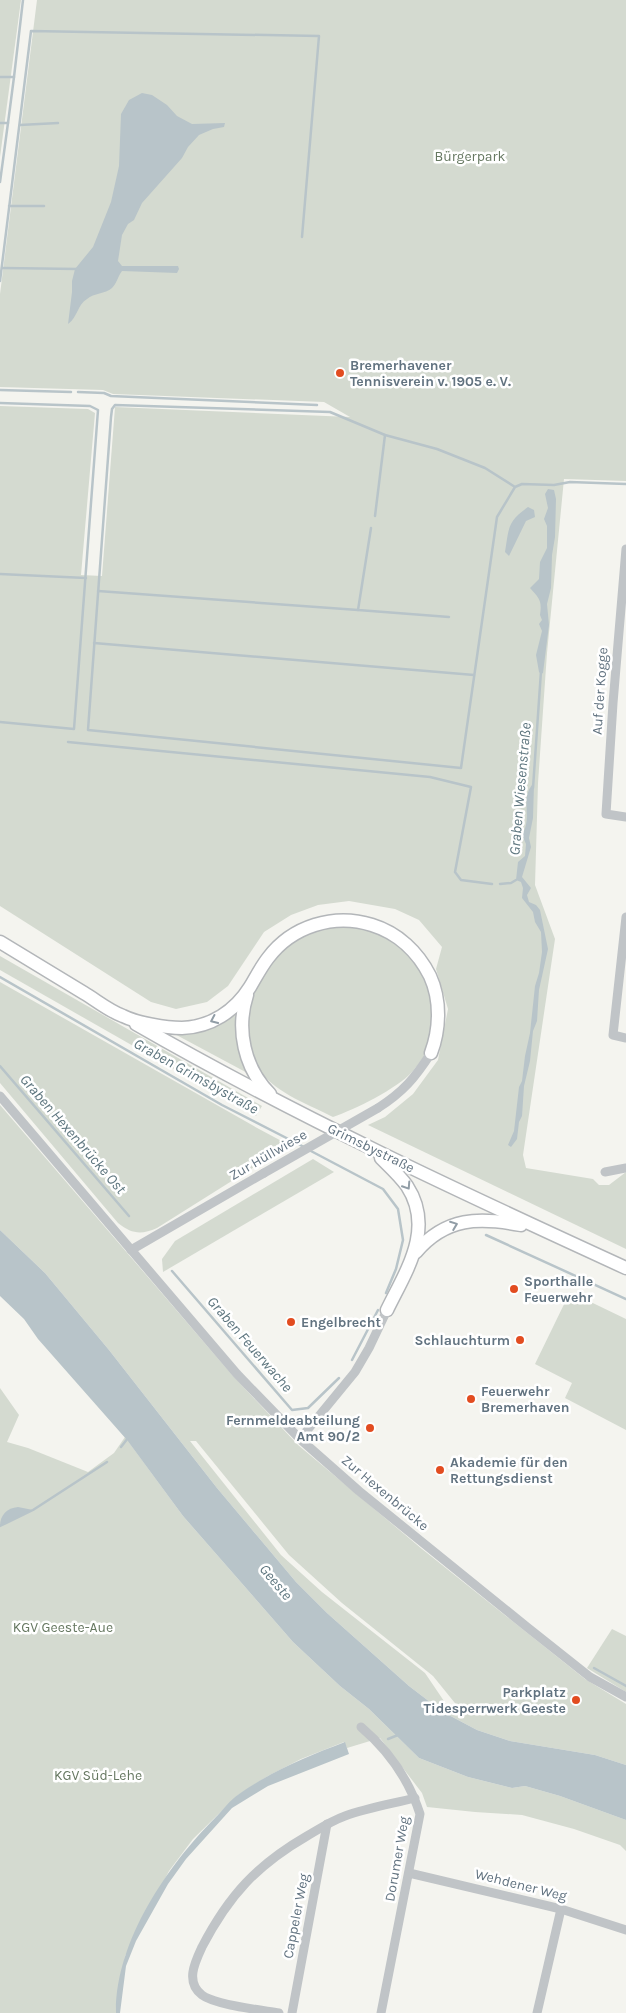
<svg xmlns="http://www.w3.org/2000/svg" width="626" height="2013" viewBox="0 0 626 2013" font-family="Karla,sans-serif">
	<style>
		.green { fill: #d4dad0; fill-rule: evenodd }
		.water { fill: #b8c4c9 }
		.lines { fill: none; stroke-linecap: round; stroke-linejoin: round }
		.stream { stroke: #b8c4c9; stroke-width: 2.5 }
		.highway-casing { stroke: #b3b6b9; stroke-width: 15 }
		.minor { stroke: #c0c4c7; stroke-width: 9 }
		.highway { stroke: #fff; stroke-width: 12 }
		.minor-bridge { stroke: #c0c4c7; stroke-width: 9 }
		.oneway { stroke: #919da6 }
		.poi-dot { fill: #e24c20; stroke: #fff; stroke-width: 2 }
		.labels { text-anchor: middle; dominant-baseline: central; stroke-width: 5; stroke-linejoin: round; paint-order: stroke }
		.park-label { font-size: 14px; fill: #667861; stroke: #fff }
		.poi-label { font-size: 14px; font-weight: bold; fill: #627380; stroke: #fff; text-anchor: start }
		.street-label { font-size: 14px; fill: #627380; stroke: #fff }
		.water-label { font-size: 15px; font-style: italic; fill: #5e767f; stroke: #fff }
	</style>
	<rect width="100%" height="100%" fill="#f4f4ef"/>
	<g class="green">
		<polygon points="0,0 21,0 0,157"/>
		<polygon points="37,0 626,0 626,481 564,479 547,653 538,783 535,885 555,939 523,1155 526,1168 593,1179 599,1185 609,1185 626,1172 626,1249 368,1125 385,1117 413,1094 438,1060 448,1009 436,969 442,947 419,920 395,909 349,901 318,905 291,915 264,932 228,986 207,1002 176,1009 151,1002 0,906 0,406 88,409 95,413 81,575 102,576 115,407 350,417 324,402 113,394 103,390 0,387 0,294"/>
		<path d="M 356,925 C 367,929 379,932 389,937 C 423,956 444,1005 431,1043 C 427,1053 419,1064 412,1072 C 398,1088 354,1110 333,1117 C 312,1106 276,1093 262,1073 C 254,1061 247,1046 246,1031 C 243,1001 276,945 304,933 C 321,926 338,926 356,925 Z"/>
		<polygon points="0,956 262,1106 256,1116 0,970"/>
		<path d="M 0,982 L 259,1129 L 289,1145 L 157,1228 C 141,1235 132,1234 118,1223 L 0,1083 Z"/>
		<path d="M 240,1007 L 253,1076 L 169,1031 C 200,1029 218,1031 240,1007 Z"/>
		<path d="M 0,1105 L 233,1376 L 298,1445 L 422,1549 L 585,1679 L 626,1704 L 626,1765 L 595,1755 L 510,1741 L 477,1730 L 443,1712 L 409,1686 L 327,1613 L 296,1582 L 217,1488 L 109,1350 L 45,1273 L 0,1230 ZM 190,1441 L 196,1441 L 289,1555 L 342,1603 L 433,1676 L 463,1713 L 446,1704 L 425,1673 L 322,1592 L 281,1555 Z"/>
		<polygon points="313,1159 334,1172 163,1272 162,1259 175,1241"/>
		<polygon points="570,1292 626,1319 626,1430 565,1398 572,1383 535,1364"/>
		<polygon points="0,1388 19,1415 7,1442 28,1448 88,1472 114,1453 125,1437 183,1516 293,1642 340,1686 369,1709 419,1758 468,1777 512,1788 525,1786 560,1796 626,1820 626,1851 620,1845 574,1829 522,1815 475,1812 427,1807 422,1793 380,1738 347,1748 344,1742 301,1759 268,1776 238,1795 193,1839 169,1871 125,1956 116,2013 0,2013"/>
		<polygon points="612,1629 626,1636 626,1692 587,1668"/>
	</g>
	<g class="water">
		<path d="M 142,93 L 152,95 L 167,105 L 177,116 L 192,124 L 225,123 L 224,127 L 213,129 L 199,135 L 188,147 L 182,158 L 142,203 L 134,220 L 128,224 L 122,235 L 118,261 L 122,266 L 178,266 L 179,269 L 177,273 L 122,271 C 118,276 117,283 112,288 C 105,294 94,293 87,299 C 77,305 78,317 68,324 L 72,292 L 72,281 L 75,269 L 93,247 L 111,202 L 119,166 L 121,114 L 129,100 Z"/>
		<path d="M 548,489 L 554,490 L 556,499 L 555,537 L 552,555 L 551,588 L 547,604 L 549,625 L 543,673 L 541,674 L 539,672 L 536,655 L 542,631 L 539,624 L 542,620 L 540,615 C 542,601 540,599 530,588 L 539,579 L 540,562 L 547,548 L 547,526 L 544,519 L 548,508 L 545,494 Z"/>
		<path d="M 528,507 L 534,510 L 535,517 L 526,521 L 509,556 L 505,552 C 509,528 507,522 528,507 Z"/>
		<path d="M 532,785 L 534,785 L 533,818 L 529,838 L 531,847 L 522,877 L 531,888 L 527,895 L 529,902 L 536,905 L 540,910 L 548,949 L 539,990 L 537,1021 L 533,1031 L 530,1061 L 524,1086 L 522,1116 L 519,1122 L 517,1139 L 511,1147 L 508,1145 L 514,1131 L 519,1087 L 522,1081 L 525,1056 L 530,1033 L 535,986 L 539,973 L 542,952 L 541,932 L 535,922 L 533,912 L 522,898 L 523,888 L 521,882 L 516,880 L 518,862 L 525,856 L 526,844 L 522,835 C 533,816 520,801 532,785 Z"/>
		<polygon points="0,1230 45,1273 109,1350 217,1488 296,1582 327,1613 409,1686 443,1712 477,1730 510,1741 595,1755 626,1765 626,1820 560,1796 525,1786 512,1788 468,1777 419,1758 369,1709 340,1686 293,1642 183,1516 127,1440 38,1339 24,1319 0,1296"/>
		<path d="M 18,1507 L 33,1510 L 0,1526 C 0,1515 7,1508 18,1507 Z"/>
		<path d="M 345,1742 L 349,1754 L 268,1786 L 232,1808 L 186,1859 L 168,1884 L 136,1941 L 126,1966 L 120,2013 L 116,2013 C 115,1942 167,1866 215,1818 C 223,1810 230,1800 239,1794 C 272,1771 308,1756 345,1742 Z"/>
	</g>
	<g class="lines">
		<g class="stream">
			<polyline points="0,77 14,77 8,123"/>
			<polyline points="14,77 23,0"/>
			<polyline points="0,123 8,123 0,182"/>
			<polyline points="20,125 58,123"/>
			<polyline points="9,206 44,206"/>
			<polyline points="2,268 78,269"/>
			<polyline points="0,281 31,31 319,36 302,237"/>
			<polyline points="0,390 71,392"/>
			<polyline points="78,392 104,393 111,396 317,405"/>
			<polyline points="0,403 90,406 98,410 74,729 0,722"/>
			<polyline points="515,487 485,468 437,449 385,435 330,412 115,405 112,409 111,417 88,730 461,768 497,517 515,487 522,484 554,485 570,482 626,484"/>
			<polyline points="375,516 385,435"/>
			<polyline points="371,528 358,610 449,617"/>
			<polyline points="0,574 86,578"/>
			<polyline points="98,591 358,610"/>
			<polyline points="94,643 474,675"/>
			<polyline points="68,742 430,777 471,787 455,872 461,880 492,884"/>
			<polyline points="533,788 541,671"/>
			<polyline points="500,884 511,883 516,880"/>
			<polyline points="0,977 222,1105 304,1147"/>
			<polyline points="0,1066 129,1216"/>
			<polyline points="309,1150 383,1189 398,1209 403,1240 396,1269 386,1293"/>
			<polyline points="486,1235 626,1299"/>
			<polyline points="172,1271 292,1410 308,1408 339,1378"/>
			<polyline points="352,1360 378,1310"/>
			<polyline points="121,1447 128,1438"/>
			<polyline points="0,1526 33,1510 107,1462"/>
			<polyline points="594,1668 626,1686"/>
			<polyline points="388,1739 398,1735"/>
		</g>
		<g class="highway-casing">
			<g id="highway">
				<path d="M 0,942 C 28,959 56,976 84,993 C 96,1000 109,1011 123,1016 C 137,1023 166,1028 182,1028 C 211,1027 235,1011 250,987 C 256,977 261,967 268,958 C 292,926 334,913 372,925 C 398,933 418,952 430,976 C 441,1000 440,1029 431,1053"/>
				<path d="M 247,995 C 236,1029 244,1068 270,1094"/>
				<path d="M 136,1024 C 294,1115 460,1192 626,1268"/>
				<path d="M 381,1158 C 390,1167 400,1176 407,1186 C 435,1229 406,1271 387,1310"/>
				<path d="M 416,1252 C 446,1217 479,1217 521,1225"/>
			</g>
		</g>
		<g class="minor">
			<polyline points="626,549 613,703 606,814 626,817"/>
			<polyline points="626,917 613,1035 626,1038"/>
			<polyline points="0,1096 237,1374 300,1439 359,1491 527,1627 590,1677 626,1697"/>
			<path d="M 378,1108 C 403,1092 415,1078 431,1053"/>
			<polyline points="605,1172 626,1168"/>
			<polyline points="131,1250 264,1173"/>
			<polyline points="300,1439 355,1372 369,1348 387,1310"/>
			<path d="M 361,1727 C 388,1750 409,1780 420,1814 L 381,2013"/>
			<polyline points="409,1873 561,1909 626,1930"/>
			<path d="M 279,2013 C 261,2010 215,2005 202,1995 C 185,1982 195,1962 202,1947 C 229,1895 257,1865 307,1836 C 319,1829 331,1821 345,1816 C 367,1808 391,1804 415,1798"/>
			<polyline points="292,2013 327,1824"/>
			<polyline points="537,2013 561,1909"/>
		</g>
		<use href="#highway" class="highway"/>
		<polyline class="minor-bridge" points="264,1173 378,1108"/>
	</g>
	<defs><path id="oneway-chevron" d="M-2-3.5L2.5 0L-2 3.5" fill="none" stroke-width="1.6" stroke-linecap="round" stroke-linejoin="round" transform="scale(1.25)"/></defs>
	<g class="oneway">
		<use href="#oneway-chevron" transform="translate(214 1020) rotate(155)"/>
		<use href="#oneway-chevron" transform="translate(407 1186) rotate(57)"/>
		<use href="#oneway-chevron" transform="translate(454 1225) rotate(-21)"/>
	</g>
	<g class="poi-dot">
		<circle cx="340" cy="373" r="5"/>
		<circle cx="514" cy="1289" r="5"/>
		<circle cx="291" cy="1322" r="5"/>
		<circle cx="520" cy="1340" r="5"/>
		<circle cx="471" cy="1399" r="5"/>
		<circle cx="370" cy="1428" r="5"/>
		<circle cx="440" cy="1470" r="5"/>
		<circle cx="576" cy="1700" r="5"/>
	</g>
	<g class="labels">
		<g class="park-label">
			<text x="470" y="156">Bürgerpark</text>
			<text x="63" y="1627">KGV Geeste-Aue</text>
			<text x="98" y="1775">KGV Süd-Lehe</text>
		</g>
		<g class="poi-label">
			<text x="350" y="365">Bremerhavener<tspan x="350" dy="16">Tennisverein v. 1905 e. V.</tspan></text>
			<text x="524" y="1281">Sporthalle<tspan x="524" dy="16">Feuerwehr</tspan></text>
			<text x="301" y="1322">Engelbrecht</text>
			<text x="510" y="1340" text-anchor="end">Schlauchturm</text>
			<text x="481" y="1391">Feuerwehr<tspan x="481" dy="16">Bremerhaven</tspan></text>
			<text x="360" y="1420" text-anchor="end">Fernmeldeabteilung<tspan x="360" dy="16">Amt 90/2</tspan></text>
			<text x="450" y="1462">Akademie für den<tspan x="450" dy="16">Rettungsdienst</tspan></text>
			<text x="566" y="1692" text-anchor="end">Parkplatz<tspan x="566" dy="16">Tidesperrwerk Geeste</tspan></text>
		</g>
		<g class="street-label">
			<text transform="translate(600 691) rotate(-86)">Auf der Kogge</text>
			<text transform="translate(371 1148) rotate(26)">Grimsbystraße</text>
			<text transform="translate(268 1155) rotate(-30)">Zur Hüllwiese</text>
			<text transform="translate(385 1493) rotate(40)">Zur Hexenbrücke</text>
			<text transform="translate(397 1859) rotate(-80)">Dorumer Weg</text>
			<text transform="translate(521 1885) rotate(14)">Wehdener Weg</text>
			<text transform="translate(296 1916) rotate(-79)">Cappeler Weg</text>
		</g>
		<g class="water-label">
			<text transform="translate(520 789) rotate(-85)">Graben Wiesenstraße</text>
			<text transform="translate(196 1076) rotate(29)">Graben Grimsbystraße</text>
			<text transform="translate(73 1134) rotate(49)">Graben Hexenbrücke Ost</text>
			<text transform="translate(250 1344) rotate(49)">Graben Feuerwache</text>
			<text transform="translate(276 1582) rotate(50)">Geeste</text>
		</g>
	</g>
</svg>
